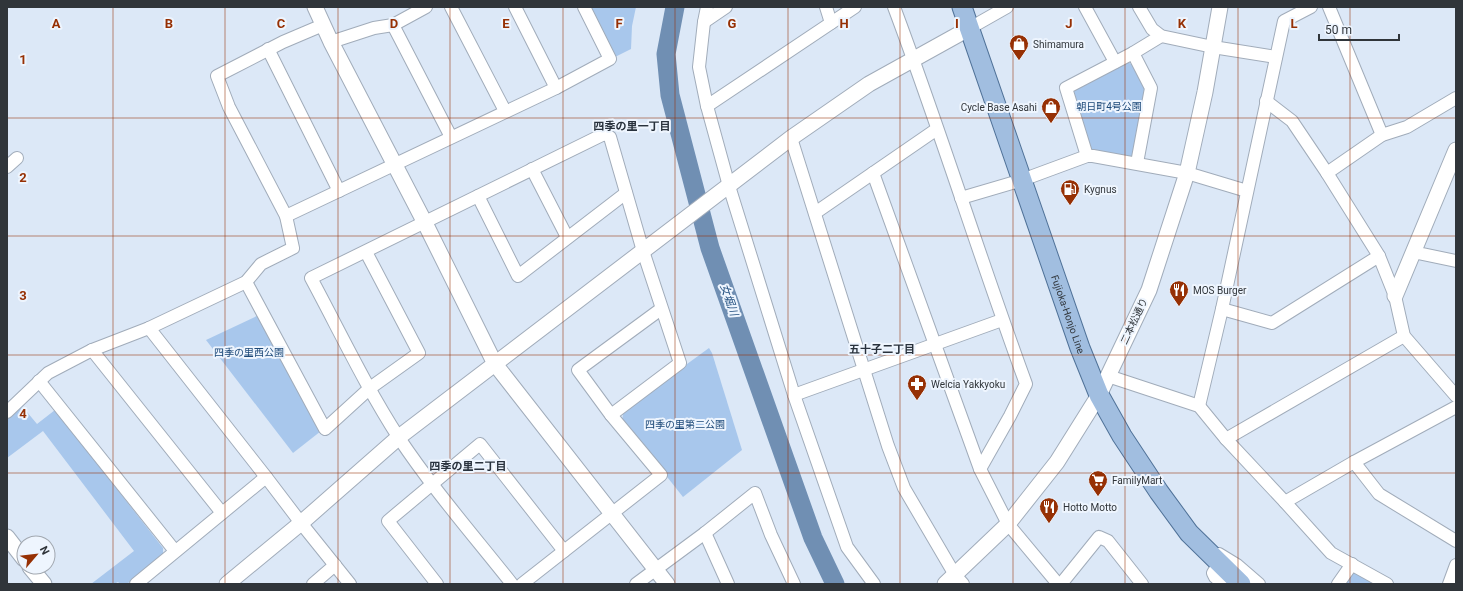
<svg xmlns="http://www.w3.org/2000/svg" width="1463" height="591" viewBox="0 0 1463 591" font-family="Roboto,'Noto Sans JP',sans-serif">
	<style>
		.green { fill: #a8c7ec }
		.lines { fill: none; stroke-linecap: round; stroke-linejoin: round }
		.river { stroke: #708fb3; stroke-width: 19 }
		.minor-casing { stroke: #a1acba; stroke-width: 14 }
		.tertiary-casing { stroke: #a1acba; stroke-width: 17 }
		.primary-casing { stroke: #507298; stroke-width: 21 }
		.minor { stroke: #fff; stroke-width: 12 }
		.tertiary { stroke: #fff; stroke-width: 15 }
		.primary { stroke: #a1bee0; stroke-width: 19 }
		.grid { fill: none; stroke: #963004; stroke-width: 1; stroke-opacity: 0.55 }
		.labels { text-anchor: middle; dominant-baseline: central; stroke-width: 4; stroke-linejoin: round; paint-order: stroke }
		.poi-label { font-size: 10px; fill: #30353a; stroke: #eef5fe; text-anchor: start }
		.park-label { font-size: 10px; fill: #1b4878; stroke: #eef5fe }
		.street-label { font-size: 10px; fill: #30353a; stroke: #eef5fe }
		.neighbourhood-label { font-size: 11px; font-weight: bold; fill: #29323d; stroke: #eef5fe }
		.water-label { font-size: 11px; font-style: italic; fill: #224f7f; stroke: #eef5fe }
		.grid-label { font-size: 13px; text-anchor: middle; font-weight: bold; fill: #963004; stroke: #eef5fe; stroke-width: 4; stroke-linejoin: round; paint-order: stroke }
	</style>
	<rect width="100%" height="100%" fill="#dce8f7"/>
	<g class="green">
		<polygon points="590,7 636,7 632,26 631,49 615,57"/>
		<polygon points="1126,61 1131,64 1146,89 1133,155 1129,157 1093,152 1088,145 1072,89"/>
		<polygon points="259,315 321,431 293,453 206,340"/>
		<polygon points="709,348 712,353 742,450 683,497 622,420 624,410"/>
		<polygon points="22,406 37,424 55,410 163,548 163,554 127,584 120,584 118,582 114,584 91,584 134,551 43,431 7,458 7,419"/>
		<polygon points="1353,572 1377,584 1342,584"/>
	</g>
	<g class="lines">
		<polyline class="river" points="675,7 666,54 670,95 710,248 813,538 835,584"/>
		<g class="minor-casing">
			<g id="minor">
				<polyline points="451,7 505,111"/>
				<polyline points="515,7 556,88"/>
				<polyline points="707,7 704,22 699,67 707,106 729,186 794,395 847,547 874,584"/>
				<polyline points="826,7 831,23"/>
				<path d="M 894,7 C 941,132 980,259 1026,384 L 1010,416 L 980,469"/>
				<polyline points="1085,7 1115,62"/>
				<polyline points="1139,7 1152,29 1161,36 1213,47 1276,57"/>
				<polyline points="1329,7 1382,135"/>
				<polyline points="704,22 726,7"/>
				<polyline points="393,25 451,137"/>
				<polyline points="970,28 1007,7"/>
				<polyline points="331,42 374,28 393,25 426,7"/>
				<polyline points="268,49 339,191"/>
				<polyline points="1133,53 1151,88 1137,163"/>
				<polyline points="1266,101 1292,121 1327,173 1379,256 1395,296 1404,336 1456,396"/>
				<polyline points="707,106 855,7"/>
				<polyline points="791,138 888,446 904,488 955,575 963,584"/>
				<polyline points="1087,156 1066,88 1133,53 1161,36"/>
				<polyline points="7,167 17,158"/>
				<polyline points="532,169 567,237"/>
				<polyline points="873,173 980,469 1008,524 1058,584"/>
				<polyline points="1327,173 1382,135 1407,127 1456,98"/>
				<polyline points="478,196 518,276 626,193"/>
				<polyline points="961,198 1022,180 1087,156 1093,156 1187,173 1247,191"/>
				<polyline points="815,213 937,129"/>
				<polyline points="286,216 556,88 610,59 584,7"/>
				<polyline points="1413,252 1456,261"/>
				<polyline points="246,282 325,429 370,388 419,353 366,252"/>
				<polyline points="1222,309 1272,323 1379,256"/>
				<polyline points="149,328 266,477 301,523 350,584"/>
				<polyline points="92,350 222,513"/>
				<polyline points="1108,376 1199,406 1226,439 1285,502 1331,553 1387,584"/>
				<polyline points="39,381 175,551"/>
				<polyline points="794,395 1002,320"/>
				<polyline points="1199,406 1222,309 1284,21 1311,7"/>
				<polyline points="7,412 48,373 92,350 149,328 246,282 261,264 293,248 286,216 229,107 217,76 283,42 323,25"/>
				<polyline points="1226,439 1404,336"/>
				<polyline points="1354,462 1379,494 1456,541"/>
				<polyline points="1285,502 1354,462 1456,407"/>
				<polyline points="705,533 728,584"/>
				<polyline points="1219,554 1237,565 1259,584"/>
				<polyline points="1219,563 1213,573 1215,577 1223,584"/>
				<polyline points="136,584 266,477"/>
				<polyline points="313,584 335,565"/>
				<polyline points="437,584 388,521 480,444 564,551"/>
				<path d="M 512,584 C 474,536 433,489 399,438 C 366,387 340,332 311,278 L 604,134 L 610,137 L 643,251 L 680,363 L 611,415"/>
				<polyline points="522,584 661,475 611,415 578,370 661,309"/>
				<polyline points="636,584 705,533 755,493 771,535 794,584"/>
				<polyline points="1061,584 1099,537 1108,541 1142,584"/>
				<polyline points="1338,584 1352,564"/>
				<polyline points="1449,584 1456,565"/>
			</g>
		</g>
		<g class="tertiary-casing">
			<g id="tertiary">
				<polyline points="315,7 331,42 425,223 495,364 667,584"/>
				<polyline points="1395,296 1456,150"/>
				<polyline points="7,537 24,559"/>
				<polyline points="30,567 44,584"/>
				<polyline points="227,584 301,523 399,437 791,138 869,84 970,28"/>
				<polyline points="945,584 1008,524 1057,462 1099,395 1149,290 1187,173 1205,92 1220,7"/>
			</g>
		</g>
		<g class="primary-casing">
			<g id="primary">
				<path id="s1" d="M 962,7 L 1080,348 L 1099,395 L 1122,436 L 1159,492 L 1189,533 L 1241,584"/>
			</g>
		</g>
		<use href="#minor" class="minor"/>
		<use href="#tertiary" class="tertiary"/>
		<use href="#primary" class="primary"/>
	</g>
	<path class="grid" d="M 113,7 L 113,584M 225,7 L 225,584M 338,7 L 338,584M 450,7 L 450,584M 563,7 L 563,584M 675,7 L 675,584M 788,7 L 788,584M 900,7 L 900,584M 1013,7 L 1013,584M 1125,7 L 1125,584M 1238,7 L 1238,584M 1350,7 L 1350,584M 7,118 L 1456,118M 7,236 L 1456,236M 7,355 L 1456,355M 7,473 L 1456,473"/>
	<defs>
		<g id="shop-pin" transform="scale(1)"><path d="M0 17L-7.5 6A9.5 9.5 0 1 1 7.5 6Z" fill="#963004" stroke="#eef5fe"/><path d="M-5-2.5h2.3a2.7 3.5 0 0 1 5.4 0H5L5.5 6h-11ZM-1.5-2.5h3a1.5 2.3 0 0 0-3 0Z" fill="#fff"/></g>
		<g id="fuel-pin" transform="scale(1)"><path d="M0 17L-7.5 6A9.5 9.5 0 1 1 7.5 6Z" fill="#963004" stroke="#eef5fe"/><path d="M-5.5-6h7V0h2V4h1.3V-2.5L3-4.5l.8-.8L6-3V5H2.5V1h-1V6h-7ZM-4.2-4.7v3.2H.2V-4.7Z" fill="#fff"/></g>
		<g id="restaurant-pin" transform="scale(1)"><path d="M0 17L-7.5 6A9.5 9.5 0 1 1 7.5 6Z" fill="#963004" stroke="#eef5fe"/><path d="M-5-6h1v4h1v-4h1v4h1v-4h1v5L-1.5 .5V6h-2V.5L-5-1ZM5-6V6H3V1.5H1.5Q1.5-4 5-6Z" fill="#fff"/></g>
		<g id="pharmacy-pin" transform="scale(1)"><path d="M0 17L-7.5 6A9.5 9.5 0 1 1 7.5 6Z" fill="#963004" stroke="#eef5fe"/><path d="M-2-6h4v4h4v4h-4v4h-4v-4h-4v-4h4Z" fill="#fff"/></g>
		<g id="supermarket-pin" transform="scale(1)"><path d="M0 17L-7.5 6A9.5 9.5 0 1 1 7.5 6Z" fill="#963004" stroke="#eef5fe"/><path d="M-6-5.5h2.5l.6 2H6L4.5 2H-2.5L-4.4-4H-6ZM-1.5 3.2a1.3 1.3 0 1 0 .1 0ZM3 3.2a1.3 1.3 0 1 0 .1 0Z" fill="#fff"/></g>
	</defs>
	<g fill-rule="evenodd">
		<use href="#shop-pin" x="1019" y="44"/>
		<use href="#shop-pin" x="1051" y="107"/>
		<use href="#fuel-pin" x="1070" y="189"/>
		<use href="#restaurant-pin" x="1179" y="290"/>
		<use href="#pharmacy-pin" x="917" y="384"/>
		<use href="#supermarket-pin" x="1098" y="480"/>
		<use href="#restaurant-pin" x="1049" y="507"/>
	</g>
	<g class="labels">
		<g class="poi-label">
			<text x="1033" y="44">Shimamura</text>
			<text x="1037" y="107" text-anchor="end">Cycle Base Asahi</text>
			<text x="1084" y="189">Kygnus</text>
			<text x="1193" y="290">MOS Burger</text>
			<text x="931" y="384">Welcia Yakkyoku</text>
			<text x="1112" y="480">FamilyMart</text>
			<text x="1063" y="507">Hotto Motto</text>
		</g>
		<g class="park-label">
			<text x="1109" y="106">朝日町4号公園</text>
			<text x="249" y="352">四季の里西公園</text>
			<text x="685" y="424">四季の里第二公園</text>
		</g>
		<g class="street-label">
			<text stroke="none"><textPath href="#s1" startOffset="325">Fujioka-Honjo Line</textPath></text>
			<text transform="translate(1134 321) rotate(-65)">二本松通り</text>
		</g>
		<g class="neighbourhood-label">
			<text x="632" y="126">四季の里一丁目</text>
			<text x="882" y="349">五十子二丁目</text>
			<text x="468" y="466">四季の里二丁目</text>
		</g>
		<g class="water-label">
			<text transform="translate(729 300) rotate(71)">女堀川</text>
		</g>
	</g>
	<g class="grid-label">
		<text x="56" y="28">A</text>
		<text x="169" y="28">B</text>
		<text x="281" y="28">C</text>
		<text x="394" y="28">D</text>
		<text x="506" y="28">E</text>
		<text x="619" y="28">F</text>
		<text x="732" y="28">G</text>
		<text x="844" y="28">H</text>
		<text x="957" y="28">I</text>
		<text x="1069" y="28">J</text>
		<text x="1182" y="28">K</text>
		<text x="1294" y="28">L</text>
		<text x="23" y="64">1</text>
		<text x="23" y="182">2</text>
		<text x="23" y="300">3</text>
		<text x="23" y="418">4</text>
	</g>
	<rect width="1463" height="591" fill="none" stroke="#30353a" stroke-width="16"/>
	<g transform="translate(36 555) rotate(62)"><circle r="19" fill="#eef5fe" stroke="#a2a8b0"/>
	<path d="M0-3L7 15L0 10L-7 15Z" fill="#963004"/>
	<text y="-6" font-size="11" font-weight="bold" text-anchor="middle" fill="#30353a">N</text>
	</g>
	<path d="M1319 34v6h80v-6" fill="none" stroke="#30353a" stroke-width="2"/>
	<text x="1325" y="34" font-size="12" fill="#30353a" stroke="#eef5fe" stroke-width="3" paint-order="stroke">50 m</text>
</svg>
